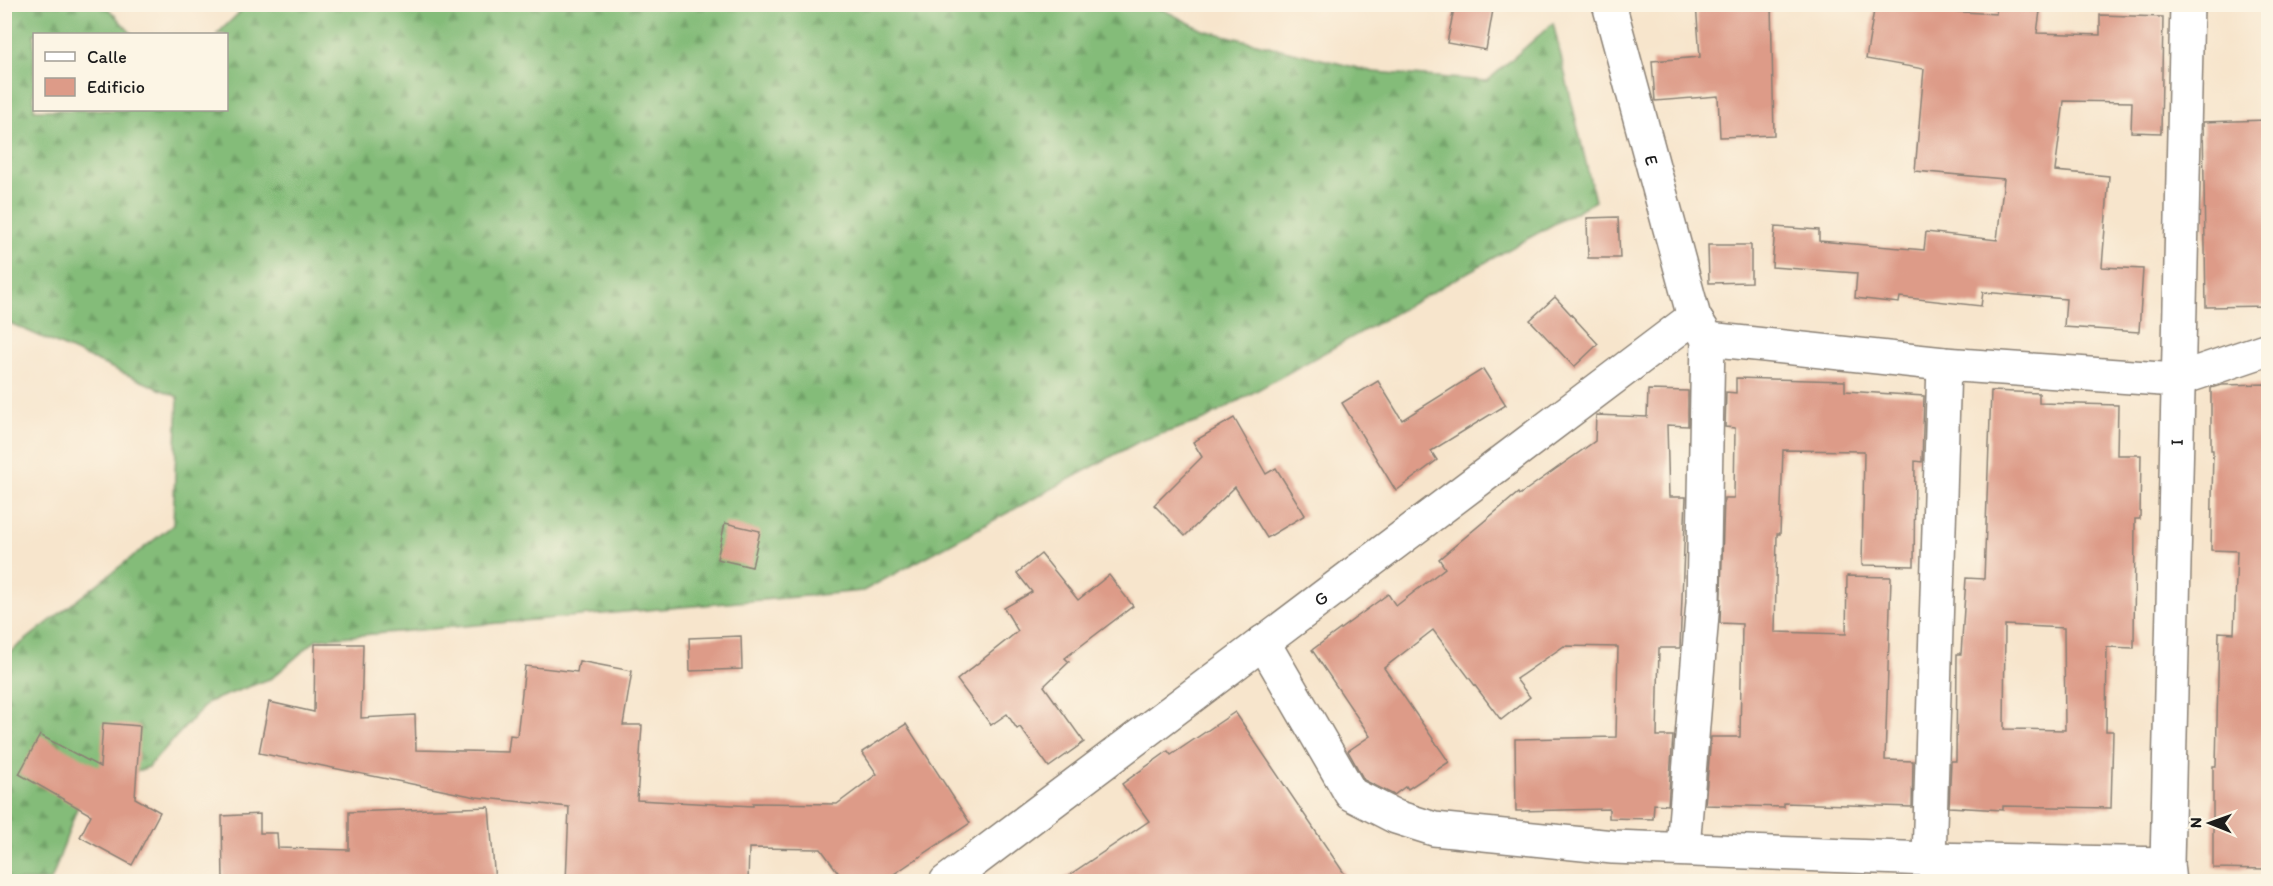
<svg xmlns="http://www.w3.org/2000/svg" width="2273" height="886" viewBox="0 0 2273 886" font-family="Itim,sans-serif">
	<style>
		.forest { fill: url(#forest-firs); stroke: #506c4a; stroke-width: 1.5 }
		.building { fill: #dd9b88; fill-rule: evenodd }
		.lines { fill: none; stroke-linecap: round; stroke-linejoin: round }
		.street-casing { stroke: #8a8074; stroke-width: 36 }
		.street { stroke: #fff; stroke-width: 33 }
		.labels { text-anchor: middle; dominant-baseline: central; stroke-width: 4.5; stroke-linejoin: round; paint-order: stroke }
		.street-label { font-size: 18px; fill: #1c1c1c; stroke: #fcf5e5 }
	</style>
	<defs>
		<pattern id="forest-firs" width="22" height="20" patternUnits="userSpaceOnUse" patternTransform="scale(1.5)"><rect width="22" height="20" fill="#84bc79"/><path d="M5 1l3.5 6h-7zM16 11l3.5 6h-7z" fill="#71a168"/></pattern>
	</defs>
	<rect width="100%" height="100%" fill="#fcf5e5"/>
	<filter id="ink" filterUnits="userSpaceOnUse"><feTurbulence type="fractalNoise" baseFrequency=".0167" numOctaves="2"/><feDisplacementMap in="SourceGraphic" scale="12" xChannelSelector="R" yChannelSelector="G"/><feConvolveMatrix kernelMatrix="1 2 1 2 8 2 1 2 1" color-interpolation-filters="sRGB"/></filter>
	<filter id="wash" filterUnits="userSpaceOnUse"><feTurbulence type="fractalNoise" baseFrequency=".008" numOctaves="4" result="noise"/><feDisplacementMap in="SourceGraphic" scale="24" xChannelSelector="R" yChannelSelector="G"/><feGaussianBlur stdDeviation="1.35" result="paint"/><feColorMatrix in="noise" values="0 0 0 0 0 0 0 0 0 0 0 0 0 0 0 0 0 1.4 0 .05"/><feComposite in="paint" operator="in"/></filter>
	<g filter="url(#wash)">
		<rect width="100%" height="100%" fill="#f7e5cc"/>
		<polygon class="forest" points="5,5 105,5 132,34 34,34 34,110 226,110 226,34 217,34 240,12 240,5 1154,5 1203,30 1374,72 1487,81 1553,23 1595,201 1204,420 1140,441 863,591 317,639 272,678 208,702 148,767 82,794 51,881 5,881 5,656 173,525 178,397 5,321"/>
		<g id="blocks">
			<g class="building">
				<polygon points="1455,4 1494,4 1486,50 1447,43"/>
				<polygon points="1696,4 1771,4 1774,135 1720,137 1718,96 1655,101 1652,61 1700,57"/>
				<polygon points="1875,4 1908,4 1948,11 1996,14 1997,4 2041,4 2037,33 2100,35 2100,15 2163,17 2161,133 2131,132 2132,102 2064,101 2055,171 2109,176 2102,267 2143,269 2139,332 2064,327 2066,299 1983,292 1981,306 1900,297 1899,303 1855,298 1857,273 1772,267 1775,227 1819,230 1819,241 1924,250 1926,232 1997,240 2004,179 1915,171 1924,69 1866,59"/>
				<polygon points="2268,120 2268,306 2206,307 2203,122"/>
				<polygon points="1618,217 1620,258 1588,258 1587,218"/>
				<polygon points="1708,245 1751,245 1751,282 1709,283"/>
				<polygon points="1555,297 1598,344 1574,367 1530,320"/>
				<polygon points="1483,369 1506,405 1431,451 1437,460 1396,491 1342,403 1378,381 1402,420"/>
				<polygon points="1736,378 1845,381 1845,391 1924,396 1922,462 1915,461 1914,566 1862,565 1864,451 1783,450 1780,534 1777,534 1775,632 1846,634 1847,576 1891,577 1885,760 1913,761 1912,807 1784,803 1784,807 1705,805 1711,737 1740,737 1742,624 1720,623 1724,498 1734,498 1735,428 1725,427 1726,392 1736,393"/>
				<polygon points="2268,384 2268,869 2213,868 2213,766 2216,766 2219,632 2234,633 2237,551 2211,550 2213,450 2211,450 2211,388 2221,385"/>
				<polygon points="1648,390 1688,391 1688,426 1667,425 1669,497 1686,497 1680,648 1659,648 1657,736 1673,736 1668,805 1654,804 1653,819 1609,818 1609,809 1516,811 1515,739 1616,737 1618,647 1564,646 1516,679 1530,697 1501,720 1433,630 1384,668 1449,762 1408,789 1406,786 1394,795 1364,780 1348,751 1370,736 1312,650 1388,594 1396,606 1445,568 1439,559 1518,493 1519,495 1595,441 1596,415 1647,417"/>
				<path d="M 1991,391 L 2039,393 L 2039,403 L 2118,405 L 2117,455 L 2141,455 L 2140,519 L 2135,519 L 2134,648 L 2107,647 L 2106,731 L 2113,731 L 2111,808 L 2003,806 L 2003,810 L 1949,807 L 1951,761 L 1956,761 L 1957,654 L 1961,654 L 1966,578 L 1984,579 ZM 2005,625 L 2064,628 L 2065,730 L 2004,729 Z"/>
				<polygon points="1234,418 1266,474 1276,468 1305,515 1267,538 1235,487 1185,536 1154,505 1202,457 1193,442"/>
				<polygon points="725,523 760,531 752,567 717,559"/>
				<polygon points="1041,554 1078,600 1109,575 1133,606 1065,658 1069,662 1044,686 1084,742 1049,767 1020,727 1017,729 1007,714 991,725 957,680 1018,631 1004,608 1032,592 1017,573"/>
				<polygon points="741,636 742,669 690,671 689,638"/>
				<polygon points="315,644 363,644 361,718 415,715 416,750 508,752 510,735 517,736 525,666 577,672 579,661 632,671 623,725 642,725 637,800 753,806 753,803 837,804 877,774 862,752 906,724 970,823 882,882 845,882 821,849 749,848 748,882 566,882 569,807 476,797 259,753 269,702 314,712"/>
				<polygon points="1235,712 1350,882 1059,882 1149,821 1122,784 1168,751 1171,755"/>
				<polygon points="103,723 140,726 135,798 160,812 132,865 80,837 91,815 19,774 40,735 100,767"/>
				<polygon points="489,807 495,882 223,882 222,816 260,814 260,833 277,833 278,848 349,850 349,812"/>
			</g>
		</g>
	</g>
	<g filter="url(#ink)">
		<use href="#blocks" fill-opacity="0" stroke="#8a8074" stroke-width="1.5"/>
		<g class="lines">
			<g class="street-casing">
				<g id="street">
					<path id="s1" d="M 1609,4 L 1694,317 L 1708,339 L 1944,364 L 2176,380 L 2268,349"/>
					<polyline points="1263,642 1351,794 1396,817 1434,829 1613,847 1929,859 2167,864"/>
					<polyline points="1683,848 1703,602 1708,339"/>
					<polyline points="1929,859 1944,364"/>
					<path id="s2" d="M 946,882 L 1694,317"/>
					<path id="s3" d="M 2169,882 L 2167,864 L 2187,4"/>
				</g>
			</g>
			<use href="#street" class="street"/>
		</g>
	</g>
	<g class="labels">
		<g class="street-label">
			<text stroke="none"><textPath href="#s1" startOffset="162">E</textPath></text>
			<text stroke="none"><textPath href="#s3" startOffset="440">I</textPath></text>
			<text stroke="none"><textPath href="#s2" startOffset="470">G</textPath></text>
		</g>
	</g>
	<rect width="2273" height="886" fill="none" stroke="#fcf5e5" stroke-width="24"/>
	<rect x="33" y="33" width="195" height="78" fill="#fcf5e5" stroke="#a29e95" stroke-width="1.5"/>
	<rect x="45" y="52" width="30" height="9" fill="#ffffff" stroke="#a29e95" stroke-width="1.5"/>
	<text x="87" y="63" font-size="18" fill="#1c1c1c">Calle</text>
	<rect x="45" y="78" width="30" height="18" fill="#dd9b88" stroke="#a29e95" stroke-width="1.5"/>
	<text x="87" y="93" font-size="18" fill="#1c1c1c">Edificio</text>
	<g transform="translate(2210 823) rotate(271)" stroke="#fcf5e5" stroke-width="4.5" paint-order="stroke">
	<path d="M0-4.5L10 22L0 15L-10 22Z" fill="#1c1c1c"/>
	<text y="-9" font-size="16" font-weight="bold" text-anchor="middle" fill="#1c1c1c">N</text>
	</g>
</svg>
